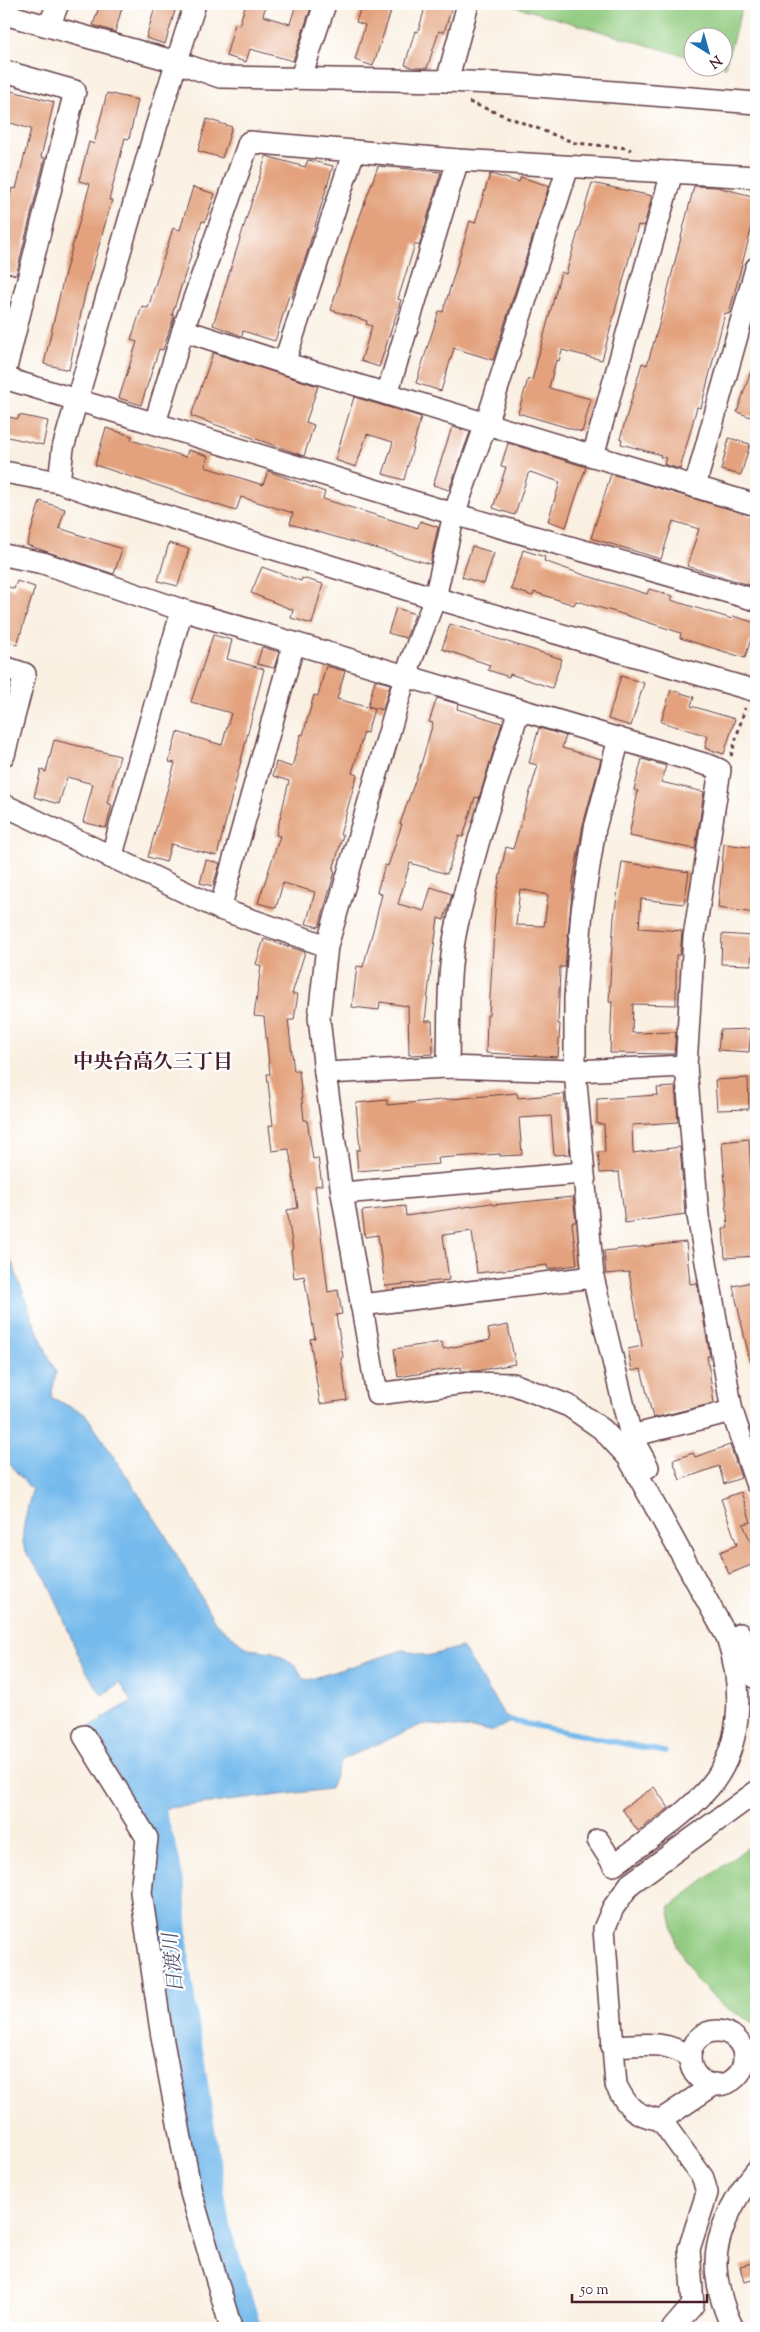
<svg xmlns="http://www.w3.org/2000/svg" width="760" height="2332" viewBox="0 0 760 2332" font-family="'Sorts Mill Goudy','Noto Serif JP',serif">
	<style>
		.green { fill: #91cb80; stroke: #6e7556 }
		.water { fill: #75baec; stroke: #606c8c }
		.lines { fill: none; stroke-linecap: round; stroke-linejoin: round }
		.stream { stroke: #75baec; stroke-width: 5.5 }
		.river { stroke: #75baec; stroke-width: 32 }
		.building { fill: #e3a27d; fill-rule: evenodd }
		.minor-casing { stroke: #643e46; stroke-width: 24 }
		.path { stroke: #643e46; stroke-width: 3; stroke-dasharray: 4 4; stroke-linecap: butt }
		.minor { stroke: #fff; stroke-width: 21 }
		.labels { text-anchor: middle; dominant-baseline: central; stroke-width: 4.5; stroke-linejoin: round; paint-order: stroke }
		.neighbourhood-label { font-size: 20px; font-weight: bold; fill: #4a1f2b; stroke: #fff }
		.water-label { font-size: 20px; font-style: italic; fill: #59556f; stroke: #fff }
	</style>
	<rect width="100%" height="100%" fill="#fff"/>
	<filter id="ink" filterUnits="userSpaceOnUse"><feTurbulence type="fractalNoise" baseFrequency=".02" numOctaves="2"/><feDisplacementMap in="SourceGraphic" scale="10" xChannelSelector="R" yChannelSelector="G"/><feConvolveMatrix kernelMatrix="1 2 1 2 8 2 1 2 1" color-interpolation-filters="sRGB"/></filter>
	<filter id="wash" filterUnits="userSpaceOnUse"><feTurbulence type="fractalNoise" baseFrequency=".0096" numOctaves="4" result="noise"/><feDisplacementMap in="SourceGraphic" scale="20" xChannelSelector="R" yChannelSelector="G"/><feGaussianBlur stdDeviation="1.12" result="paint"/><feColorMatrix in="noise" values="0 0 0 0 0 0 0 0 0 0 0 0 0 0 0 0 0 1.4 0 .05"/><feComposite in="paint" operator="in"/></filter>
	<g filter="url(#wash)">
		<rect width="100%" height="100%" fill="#faf0e2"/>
		<g class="green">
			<polygon points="507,4 743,4 725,67 723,67 722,38 692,38 692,58"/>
			<polygon points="756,1841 756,2024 724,2007 696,1980 677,1946 669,1907"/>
		</g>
		<path class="water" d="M 12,1262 L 34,1323 L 56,1373 L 51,1397 L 86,1415 L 163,1531 L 215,1622 L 248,1649 L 273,1652 L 296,1665 L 302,1678 L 308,1680 L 403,1650 L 427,1656 L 462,1647 L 503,1713 L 512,1721 L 493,1731 L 423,1724 L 341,1760 L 330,1789 L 142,1811 L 87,1728 L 132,1701 L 120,1683 L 102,1695 C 73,1656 68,1622 47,1581 C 40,1567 26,1559 23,1543 C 21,1530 29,1503 32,1490 L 4,1458 L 6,1450 L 4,1420 L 10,1397 L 4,1337 L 4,1293 Z"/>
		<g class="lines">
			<polyline class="stream" points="512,1721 665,1752"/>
			<polyline class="river" points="146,1770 139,1780 162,1853 169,1890 174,1967 214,2227 245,2328"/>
		</g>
		<g id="blocks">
			<g class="building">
				<polygon points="100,4 123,4 115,32 93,25"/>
				<polygon points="156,4 177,4 165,44 146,38"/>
				<polygon points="246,4 266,4 263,16 290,24 296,4 312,4 293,61 250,49 246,62 226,56 235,24 239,25"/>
				<polygon points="362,4 378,4 392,8 373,66 355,60 365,25 356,22"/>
				<polygon points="426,4 453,4 444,32 439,31 427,68 414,68 405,65 415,31 418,32"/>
				<polygon points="4,89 54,102 41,157 45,158 16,275 4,272 4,220 12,188 16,189 31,129 4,121"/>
				<polygon points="107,93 138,100 129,139 125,138 109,200 112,200 85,294 69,370 44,364 64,276 90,184 79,181 89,142 94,144"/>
				<polygon points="207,119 232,127 222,158 198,151"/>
				<polygon points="266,156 305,167 308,160 333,166 307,253 292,297 289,295 275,341 243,331 242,336 213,325"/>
				<polygon points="378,166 441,172 419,246 415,244 398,299 401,300 379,367 361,361 372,326 366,324 367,321 331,310 350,244"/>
				<polygon points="490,174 519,182 521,177 549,186 493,360 454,348 441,391 416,383 439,311 443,312 470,221 475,223"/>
				<polygon points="592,183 652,196 644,226 638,225 602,360 562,350 559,361 556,360 549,388 591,399 582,432 518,413 528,379 532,380 561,272 566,274"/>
				<polygon points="694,186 717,187 756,197 756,211 729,314 725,313 701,408 697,407 680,469 664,464 666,458 660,457 661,455 621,444 622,439 620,439 642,363 647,365 659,325"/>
				<polygon points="193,187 215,194 205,222 202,221 172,315 174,316 163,350 159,349 141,405 119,398 137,342 131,340 142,306 148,308 173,228 180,230"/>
				<polygon points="213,353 318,386 306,422 314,425 304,456 191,416"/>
				<polygon points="754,362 756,362 756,419 737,412"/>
				<polygon points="354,397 421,417 404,480 383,474 393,442 367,434 356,467 335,460"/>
				<polygon points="19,415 48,421 43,445 4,436 4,416 18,419"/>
				<polygon points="452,427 470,432 449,490 433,485"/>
				<polygon points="106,428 132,436 131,440 186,457 188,450 208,456 205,467 263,485 268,471 325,492 323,499 418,528 420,521 438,527 430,564 290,524 293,513 241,497 236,511 95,465"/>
				<polygon points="729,438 750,444 741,475 721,470"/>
				<polygon points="508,443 586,467 566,527 548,521 560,482 530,472 528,474 515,515 493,508 506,467 501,466"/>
				<polygon points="611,474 756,517 756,587 687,566 699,529 673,521 661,559 591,538"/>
				<polygon points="40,501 65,509 59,528 122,549 114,574 27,545"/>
				<polygon points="169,543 189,549 178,586 158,581"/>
				<polygon points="472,546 494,553 484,584 462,577"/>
				<polygon points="523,550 545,557 544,561 584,575 647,594 649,589 673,596 671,600 732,619 733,616 756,623 745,658 680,638 681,633 619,613 576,601 574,605 534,592 533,596 511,589"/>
				<polygon points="262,567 301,581 302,578 323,584 312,624 291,618 293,610 251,593"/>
				<polygon points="17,581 35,587 17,645 4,640 4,585 14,589"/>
				<polygon points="396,608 415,614 406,638 388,633"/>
				<polygon points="450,624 562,659 552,688 510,674 509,677 488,670 490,665 442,649"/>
				<polygon points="213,635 232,640 227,659 264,669 217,856 171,844 166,862 148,857 175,763 169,762 177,732 222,745 231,713 191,702"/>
				<polygon points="262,647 279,652 274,668 257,664"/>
				<polygon points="326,666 345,671 337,699 374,709 367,733 364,732 352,773 357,775 340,835 343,835 333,870 335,871 319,927 306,924 315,892 283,883 276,908 258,903 280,836 276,835 289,781 273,776 276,762 292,767 301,734 303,735 314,695 318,696"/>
				<polygon points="621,676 644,683 631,726 608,719"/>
				<polygon points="375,680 390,684 383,710 368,706"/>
				<polygon points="671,690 694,697 691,706 735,719 724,754 705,748 708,736 661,722"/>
				<polygon points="437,698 458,704 457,709 502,723 479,798 475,797 463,837 459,836 447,874 410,863 398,904 424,911 431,887 452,894 444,920 438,918 430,976 425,1021 432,1021 433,1054 409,1055 408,1006 380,1002 379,1010 352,1007 357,966 363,967 374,927 382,894 377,892 385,865 388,866 402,824 400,824 422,761 433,723 429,722"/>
				<path d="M 539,728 L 566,736 L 562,748 L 601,759 L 583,825 L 573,881 L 565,967 L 560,967 L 558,1024 L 560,1024 L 558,1057 L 486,1053 L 487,1015 L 489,1015 L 496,895 L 506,847 L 513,849 L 538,765 L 529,763 ZM 520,889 L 548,895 L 544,926 L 516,925 Z"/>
				<polygon points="54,740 120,756 107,803 112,805 106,828 83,822 93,784 67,777 59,804 34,797 41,770 46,772"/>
				<polygon points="642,759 666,766 661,782 704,792 695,849 629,836 638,791 634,790"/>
				<polygon points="724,844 756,848 755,913 718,908"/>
				<polygon points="206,860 220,863 213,886 200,883"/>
				<polygon points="622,862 689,872 684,904 641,899 639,928 682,931 680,955 676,955 676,1005 633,1004 632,1033 676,1032 674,1054 610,1053 612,1002 609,1002 611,961 614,917"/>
				<polygon points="722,934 752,936 751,965 721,964"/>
				<polygon points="264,939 305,952 292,994 298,994 294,1020 288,1020 294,1071 299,1071 304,1120 307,1120 313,1159 318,1158 322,1185 315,1186 328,1292 338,1290 342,1314 336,1315 343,1357 341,1358 347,1400 320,1404 310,1339 315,1338 304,1276 294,1278 291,1250 293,1250 287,1210 298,1208 289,1149 272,1151 269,1126 273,1125 267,1074 270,1074 264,1017 254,1016 261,966 256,964"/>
				<polygon points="751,1029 749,1052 718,1050 720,1030"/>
				<polygon points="748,1078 749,1109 717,1110 715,1080"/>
				<polygon points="675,1087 678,1122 632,1125 633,1153 680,1147 685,1214 625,1223 619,1172 600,1173 598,1152 605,1152 604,1124 597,1124 597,1099 658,1095 657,1088"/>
				<polygon points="517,1093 518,1098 564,1094 570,1154 554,1155 551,1116 519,1118 522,1155 500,1156 500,1154 438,1158 439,1164 358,1171 356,1150 360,1150 356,1103 387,1100 387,1105"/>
				<polygon points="749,1139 751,1178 754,1178 756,1210 756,1256 725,1258 723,1228 728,1228 722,1142"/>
				<polygon points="573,1197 576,1222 572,1222 577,1265 548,1269 547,1265 477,1273 472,1231 443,1235 449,1280 385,1286 378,1235 365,1237 362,1211 405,1206 406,1216 491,1203 492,1205"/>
				<polygon points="686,1242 690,1284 697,1283 710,1356 707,1356 714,1403 653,1418 641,1369 632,1371 628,1349 642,1346 629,1272 606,1274 604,1251"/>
				<polygon points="756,1281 756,1361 750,1361 733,1286"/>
				<polygon points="508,1325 515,1364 476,1371 461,1371 461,1367 398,1377 394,1349 442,1342 443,1349 490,1340 488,1329"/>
				<polygon points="730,1445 741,1478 724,1484 719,1466 680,1480 673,1460 693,1453 695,1457"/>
				<polygon points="741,1492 751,1522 743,1524 756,1554 756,1563 729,1574 720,1552 737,1545 721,1499"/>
				<polygon points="654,1787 669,1808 638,1831 622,1809"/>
				<polygon points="756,2262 756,2279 744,2282 740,2266"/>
			</g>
		</g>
	</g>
	<g filter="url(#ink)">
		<use href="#blocks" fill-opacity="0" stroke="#643e46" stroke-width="1"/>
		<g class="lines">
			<g class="minor-casing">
				<g id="minor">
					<polyline points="4,14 177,62 220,77 447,81 468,4"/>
					<polyline points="49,26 58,4"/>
					<polyline points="4,71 75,91 4,376"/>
					<polyline points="301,77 325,4"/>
					<polyline points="447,81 511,84 756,103"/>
					<path d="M 568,167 L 486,424 L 454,514 L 435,598 L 406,674 L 327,946 L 319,1017 L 325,1073 L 342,1193 L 377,1394 L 466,1383 L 513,1384 L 569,1406 L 602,1429 L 628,1457 L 727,1637 C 744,1688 744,1752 704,1793 C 678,1821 644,1842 614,1865 L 598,1840"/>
					<polyline points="183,330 284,363 756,505"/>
					<polyline points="284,363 354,151"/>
					<polyline points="4,378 454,514 756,600"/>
					<polyline points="387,394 458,160"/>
					<polyline points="155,423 183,330 249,142 458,160 756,177"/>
					<polyline points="593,456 672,172"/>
					<polyline points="4,472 59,482 87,492 435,598 756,691"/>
					<polyline points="59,482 63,448 157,124 195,4"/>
					<polyline points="695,486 756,268"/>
					<polyline points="4,555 43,563 182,610 711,766 720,770 694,937 686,1066 698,1216 732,1411 756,1483"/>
					<polyline points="4,667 25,674 4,755"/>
					<polyline points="619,739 595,828 582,911 575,997 575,1071 593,1277 631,1436 648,1467"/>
					<polyline points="4,805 220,909 327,946"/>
					<polyline points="111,858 182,610"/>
					<polyline points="220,909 294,643"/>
					<path d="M 448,1067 C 449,1022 447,974 456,930 C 472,855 497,782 519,709"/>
					<polyline points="325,1073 448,1067 575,1071 686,1066"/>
					<polyline points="342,1193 582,1173"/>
					<polyline points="361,1305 593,1277"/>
					<polyline points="631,1436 732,1411"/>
					<polyline points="740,1634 756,1678"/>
					<polyline points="84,1736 147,1838 141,1892 161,2031 191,2193 231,2328"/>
					<circle cx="717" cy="2058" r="27"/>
					<path d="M 612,2046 C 640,2045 667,2039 690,2058"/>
					<polyline points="661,2120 715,2084"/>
					<path d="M 673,2328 L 693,2305 L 689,2249 L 707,2193 L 703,2178 L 661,2120 C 635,2115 628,2109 616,2085 L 604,1929 L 613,1908 L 630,1884 L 756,1792"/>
					<path d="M 733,2328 C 722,2307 713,2274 717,2250 C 721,2224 739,2191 756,2171"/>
				</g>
			</g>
			<g class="path">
				<polyline points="469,102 575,143 627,148 631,150"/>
				<polyline points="731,756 745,708"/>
			</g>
			<use href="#minor" class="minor"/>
		</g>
	</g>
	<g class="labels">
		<g class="neighbourhood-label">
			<text x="153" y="1063">中央台高久三丁目</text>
		</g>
		<g class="water-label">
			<text transform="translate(175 1963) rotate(-96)">日渡川</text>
		</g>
	</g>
	<rect width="760" height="2332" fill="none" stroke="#fff" stroke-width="20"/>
	<g transform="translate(708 52) rotate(143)"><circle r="24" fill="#ffffff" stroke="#b7a5aa"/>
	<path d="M0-4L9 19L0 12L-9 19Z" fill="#1f6fb2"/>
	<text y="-8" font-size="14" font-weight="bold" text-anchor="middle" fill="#4a1f2b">N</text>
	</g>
	<path d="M572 2294v8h135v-8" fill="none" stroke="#4a1f2b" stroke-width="2.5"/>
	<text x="580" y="2294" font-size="15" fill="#4a1f2b" stroke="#ffffff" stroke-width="4" paint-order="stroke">50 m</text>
</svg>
